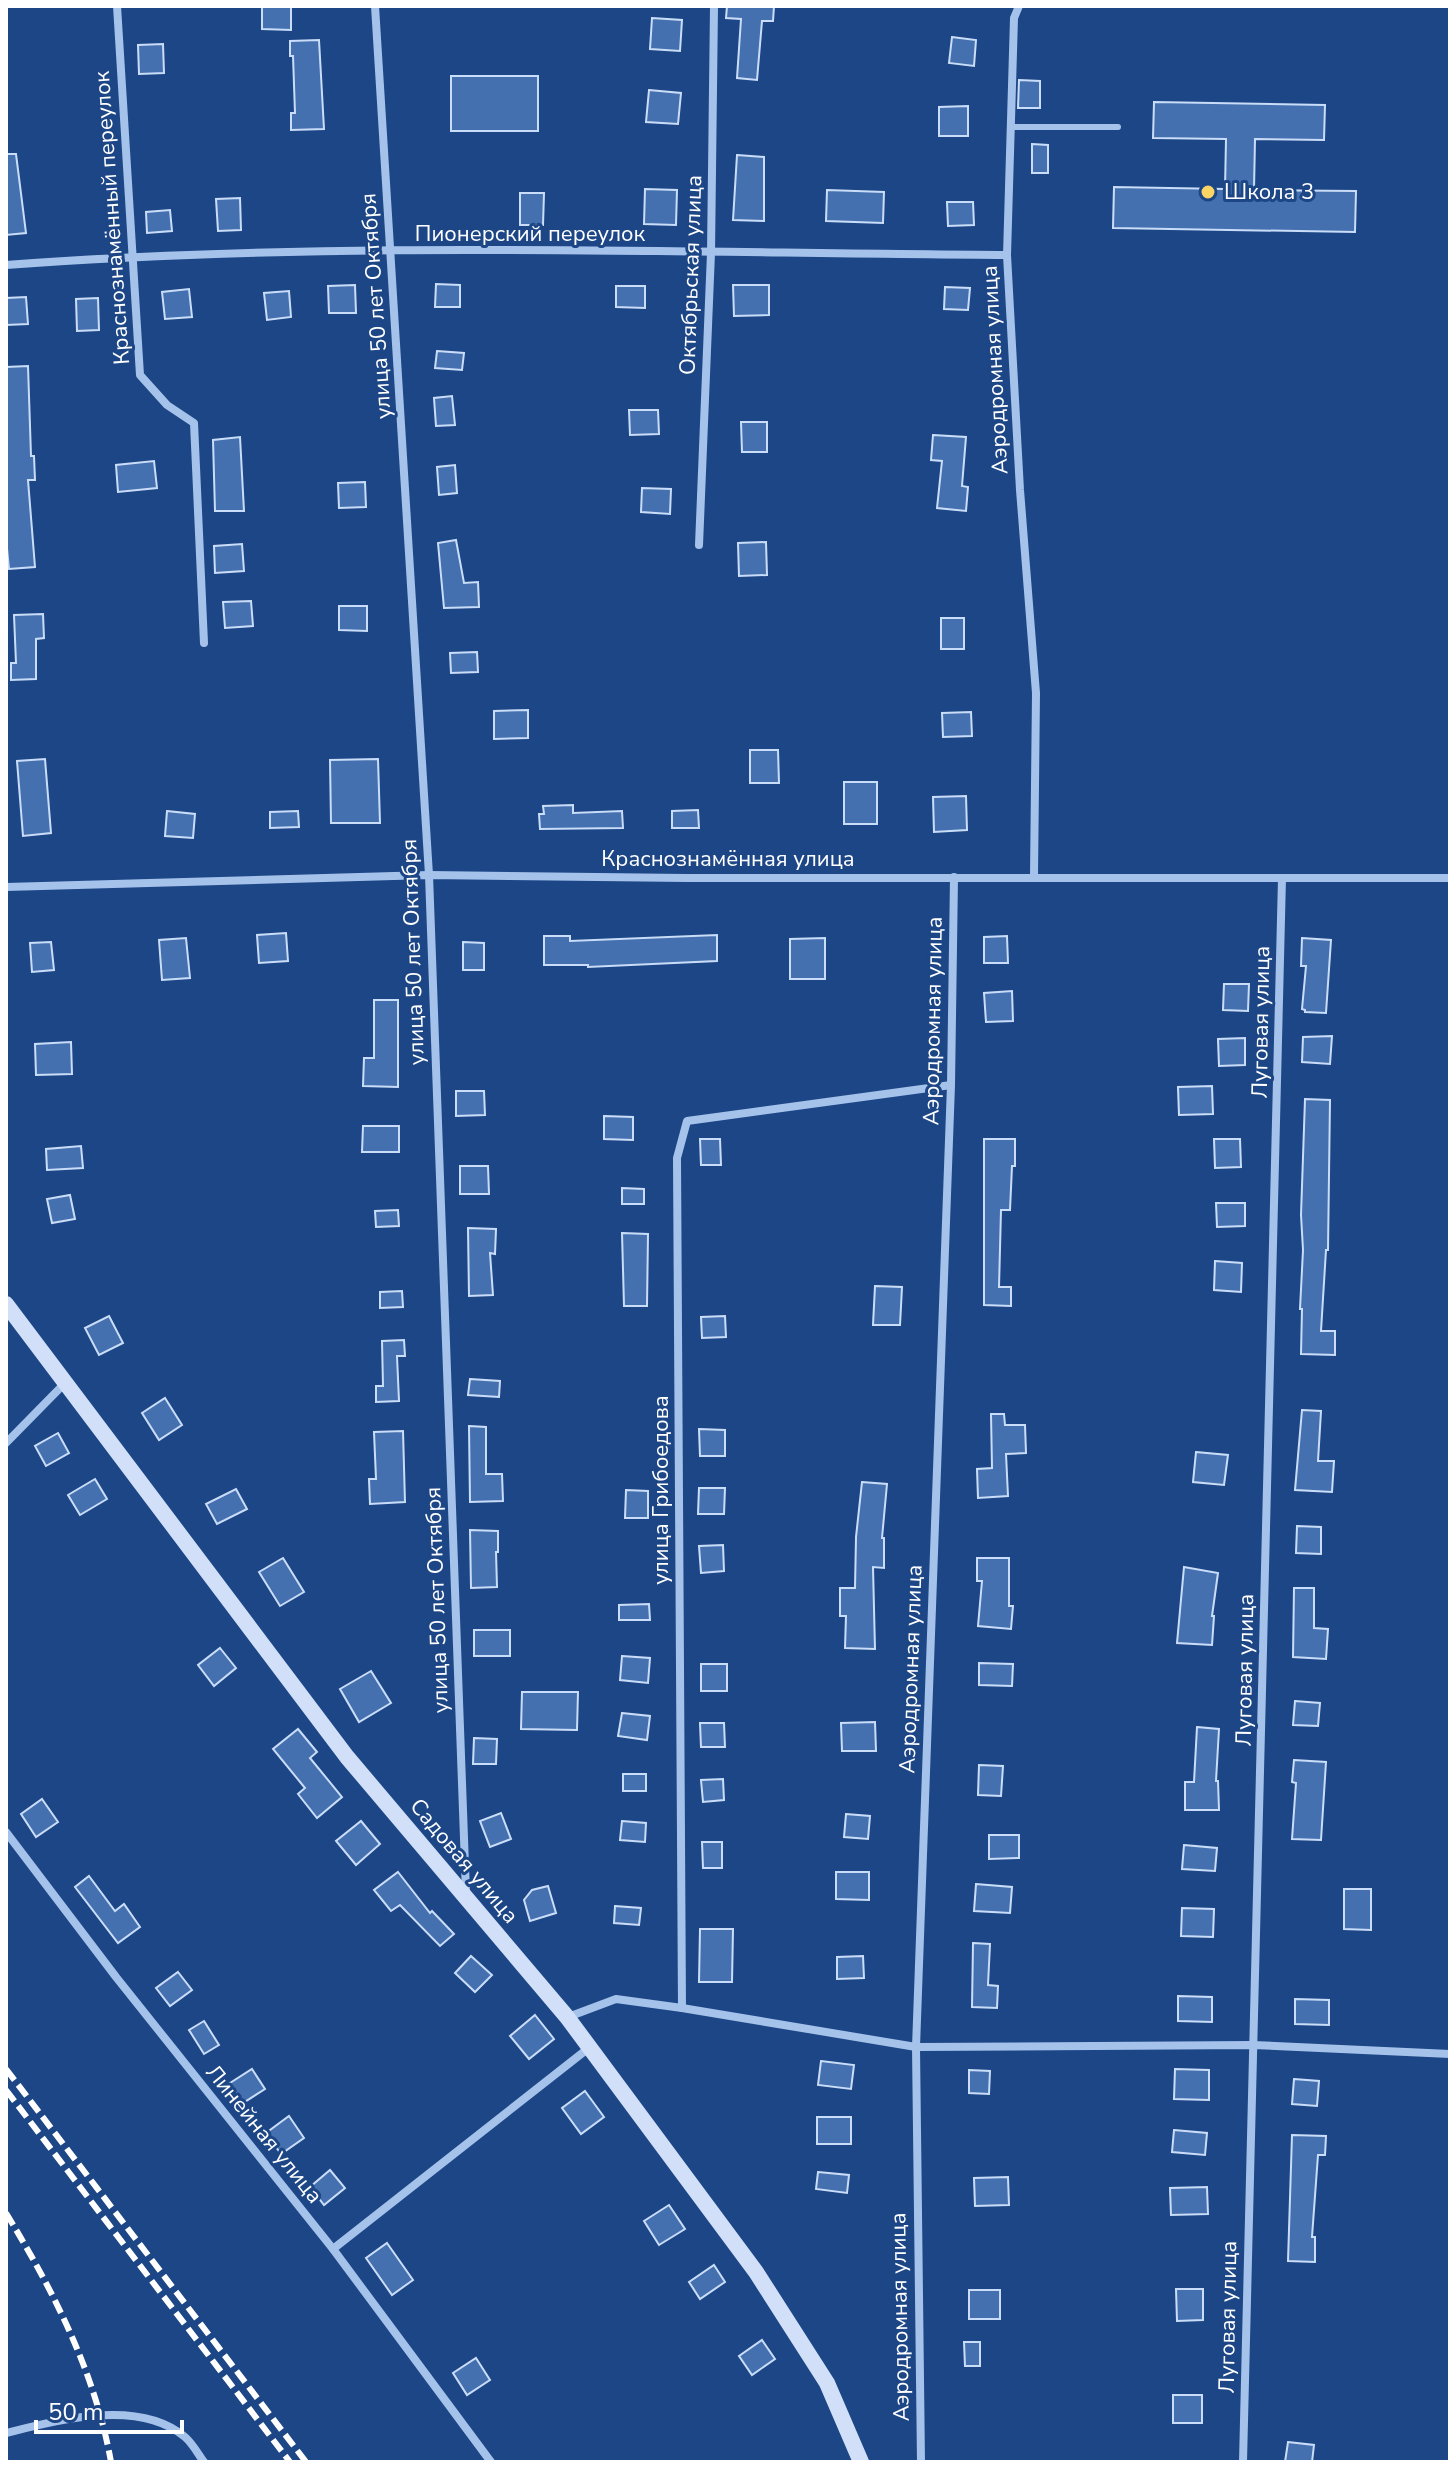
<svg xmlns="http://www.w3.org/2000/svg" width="1456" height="2468" viewBox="0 0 1456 2468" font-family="'Nunito Sans',sans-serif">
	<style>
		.building { fill: #4570af; stroke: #caddf8; stroke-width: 2 }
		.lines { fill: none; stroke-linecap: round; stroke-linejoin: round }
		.lane { stroke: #a5c2eb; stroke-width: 6 }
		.street { stroke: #a5c2eb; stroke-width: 8 }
		.secondary { stroke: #d1e0f8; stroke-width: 16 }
		.rail { stroke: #fff; stroke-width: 6; stroke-dasharray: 14 6; stroke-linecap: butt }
		.poi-dot { fill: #fbd563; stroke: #1d4686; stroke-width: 3 }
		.labels { text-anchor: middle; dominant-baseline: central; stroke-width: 6; stroke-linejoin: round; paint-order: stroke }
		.poi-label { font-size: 22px; fill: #fff; stroke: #1d4686; text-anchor: start }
		.street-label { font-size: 22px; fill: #fff; stroke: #1d4686 }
	</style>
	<rect width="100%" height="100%" fill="#1d4686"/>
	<g class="building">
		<polygon points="262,6 291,6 291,30 262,29"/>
		<polygon points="727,6 774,6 773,21 762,21 757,80 737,78 741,19 726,18"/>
		<polygon points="652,18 682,20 680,51 650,49"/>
		<polygon points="952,37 976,40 974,66 949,63"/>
		<polygon points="319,40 324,129 291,130 291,113 295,113 293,56 290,56 290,41"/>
		<polygon points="163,44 164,73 139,74 138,45"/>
		<rect x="451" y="76" width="87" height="55"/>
		<polygon points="1019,80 1040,81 1040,108 1018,108"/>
		<polygon points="649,90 681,93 678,124 646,122"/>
		<polygon points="1154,102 1325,105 1324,140 1255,139 1254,190 1356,191 1355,232 1113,228 1114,187 1225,189 1226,139 1153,138"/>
		<polygon points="968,106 968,136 939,136 939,107"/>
		<polygon points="1032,144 1048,145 1048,173 1032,173"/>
		<polygon points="6,154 16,154 26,233 6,235"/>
		<polygon points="737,155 764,157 764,221 733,220"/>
		<polygon points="645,189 677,190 676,225 644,224"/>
		<polygon points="827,190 884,192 883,223 826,221"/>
		<polygon points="520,193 544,193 543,225 520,225"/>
		<polygon points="240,198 241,230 218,231 216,199"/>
		<polygon points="947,202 973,202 974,225 948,226"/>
		<polygon points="170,210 172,231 147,233 146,212"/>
		<polygon points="436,284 460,285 460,307 435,307"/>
		<polygon points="355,285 356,313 329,313 328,286"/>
		<polygon points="733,285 769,285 769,315 734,316"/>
		<polygon points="616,286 645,286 645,308 616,307"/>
		<polygon points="945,287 970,288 968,310 944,309"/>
		<polygon points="189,289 192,317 165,319 162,292"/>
		<polygon points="289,291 291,317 267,320 264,293"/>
		<polygon points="26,297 28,324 6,325 6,298"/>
		<polygon points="98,298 99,330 77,331 76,299"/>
		<polygon points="437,351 464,353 462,370 435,368"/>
		<polygon points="28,366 31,456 34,456 35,480 28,480 35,567 9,569 6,538 6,367"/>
		<polygon points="452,396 455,425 436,426 434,398"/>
		<polygon points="629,410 658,410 659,434 630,435"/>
		<polygon points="741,422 767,422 767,452 742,452"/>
		<polygon points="933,435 966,437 962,486 968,487 966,511 937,508 942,461 931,460"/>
		<polygon points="240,437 244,511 215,511 213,440"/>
		<polygon points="154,461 157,488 118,492 116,465"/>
		<polygon points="455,465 457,493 439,495 437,467"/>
		<polygon points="365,482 366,507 339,508 338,483"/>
		<polygon points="642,488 671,489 670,514 641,512"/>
		<polygon points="456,540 464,583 478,582 479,607 444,608 438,543"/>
		<polygon points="766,542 767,575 739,576 738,543"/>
		<polygon points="242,544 244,571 215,573 214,546"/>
		<polygon points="251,601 253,626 225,628 223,602"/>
		<polygon points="339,606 367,606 367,631 339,630"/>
		<polygon points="43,614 44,638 36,639 36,679 11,680 11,663 16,663 14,615"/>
		<rect x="941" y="618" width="23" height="31"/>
		<polygon points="477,652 478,672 451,673 450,653"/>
		<polygon points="528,710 528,738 494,739 494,711"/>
		<polygon points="971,712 972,736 943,737 942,713"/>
		<polygon points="750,750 778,750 779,783 750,783"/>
		<polygon points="45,759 51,833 23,836 17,761"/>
		<polygon points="378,759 380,823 331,823 330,760"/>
		<rect x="844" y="782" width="33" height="42"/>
		<polygon points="966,796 967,830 934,832 933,797"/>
		<polygon points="573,805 573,813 622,811 623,828 540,829 539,814 544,814 543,806"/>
		<polygon points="698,810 699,828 672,828 672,811"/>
		<polygon points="167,811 195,814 193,838 165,836"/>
		<polygon points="298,811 299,827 270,828 270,812"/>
		<polygon points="286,933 288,961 259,963 257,935"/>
		<polygon points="717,935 717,961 588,967 588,965 544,965 544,936 570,936 570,941"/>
		<polygon points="1007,936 1008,963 984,963 984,937"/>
		<polygon points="186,938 190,978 162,980 159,940"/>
		<polygon points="825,938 825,979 790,979 790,939"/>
		<polygon points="1302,938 1331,940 1326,1013 1305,1012 1305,1010 1302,1009 1306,966 1301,966"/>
		<polygon points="51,942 54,970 32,972 30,943"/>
		<polygon points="463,942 484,943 484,970 463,970"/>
		<polygon points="1224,984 1249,984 1248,1011 1223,1010"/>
		<polygon points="1012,991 1013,1021 986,1022 984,993"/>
		<polygon points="374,1000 398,1000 398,1087 363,1086 364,1058 374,1058"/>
		<polygon points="1332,1036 1330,1064 1302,1062 1303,1037"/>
		<polygon points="1245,1038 1245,1065 1219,1066 1218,1039"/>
		<polygon points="71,1042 72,1074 36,1075 35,1044"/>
		<polygon points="1212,1086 1213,1114 1179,1115 1178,1087"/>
		<polygon points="456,1091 484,1091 485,1115 456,1116"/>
		<polygon points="1305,1099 1330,1100 1328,1250 1326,1250 1321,1331 1335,1331 1335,1355 1301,1354 1302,1309 1300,1309 1303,1250 1301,1215"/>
		<polygon points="604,1116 633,1117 633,1140 604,1139"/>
		<polygon points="363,1126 399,1126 399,1152 362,1152"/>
		<polygon points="700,1139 720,1139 721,1165 701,1165"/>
		<polygon points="984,1139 1015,1139 1015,1166 1012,1166 1010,1210 1001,1210 999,1287 1011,1287 1011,1306 984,1305"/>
		<polygon points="1214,1139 1240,1139 1241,1167 1215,1168"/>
		<polygon points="81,1146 83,1168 47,1170 46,1149"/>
		<polygon points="460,1166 488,1166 489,1194 460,1194"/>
		<polygon points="622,1188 644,1189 644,1204 622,1204"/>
		<polygon points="70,1195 75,1219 52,1223 47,1199"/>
		<polygon points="1216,1203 1245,1203 1245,1226 1217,1227"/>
		<polygon points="398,1210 399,1226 376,1227 375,1211"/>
		<polygon points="468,1228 496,1229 495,1254 490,1253 493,1295 469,1296"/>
		<polygon points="622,1233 648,1234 647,1306 624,1306"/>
		<polygon points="1215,1261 1242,1263 1241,1292 1214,1290"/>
		<polygon points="875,1286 902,1287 900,1325 873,1325"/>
		<polygon points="402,1291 403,1307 380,1308 380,1292"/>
		<polygon points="109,1316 123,1343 99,1355 85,1328"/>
		<polygon points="725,1316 726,1337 702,1338 701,1317"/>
		<polygon points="404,1340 405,1356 397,1356 399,1401 376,1402 376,1386 383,1386 382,1341"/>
		<polygon points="470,1379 500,1381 499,1397 468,1395"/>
		<polygon points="165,1398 182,1425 159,1440 142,1413"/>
		<polygon points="1302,1410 1321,1411 1318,1461 1334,1461 1332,1492 1295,1490"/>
		<polygon points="991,1414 1004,1414 1005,1425 1025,1425 1026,1453 1006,1454 1008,1496 978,1498 977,1469 992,1468"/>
		<polygon points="469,1426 486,1427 486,1474 502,1474 503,1501 470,1502"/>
		<polygon points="699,1429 725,1430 725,1456 700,1456"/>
		<polygon points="403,1431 405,1502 370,1504 369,1479 376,1479 374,1432"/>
		<polygon points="58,1433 69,1453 46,1466 35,1446"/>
		<polygon points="1196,1452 1228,1455 1224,1485 1193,1482"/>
		<polygon points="95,1479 107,1499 80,1515 68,1495"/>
		<polygon points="862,1482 887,1484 882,1538 884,1538 884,1568 873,1567 875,1649 845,1648 846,1616 840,1616 840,1588 855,1588 856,1537"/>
		<polygon points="699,1488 725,1488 724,1514 698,1514"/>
		<polygon points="236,1489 247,1509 217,1524 206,1504"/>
		<polygon points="626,1490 648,1491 648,1518 625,1518"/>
		<polygon points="1297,1526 1321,1527 1321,1554 1296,1553"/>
		<polygon points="470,1530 498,1531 498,1552 496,1552 497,1587 471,1588"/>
		<polygon points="723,1545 724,1571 701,1573 699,1546"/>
		<polygon points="283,1558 304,1592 280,1606 259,1572"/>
		<polygon points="977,1558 1009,1558 1009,1606 1013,1606 1011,1629 978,1626 982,1581 977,1581"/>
		<polygon points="1184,1567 1218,1573 1212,1616 1214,1616 1212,1645 1177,1643"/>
		<polygon points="1294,1588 1314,1588 1314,1628 1328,1629 1326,1659 1293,1657"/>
		<polygon points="649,1604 650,1620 619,1620 619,1605"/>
		<rect x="474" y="1630" width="36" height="26"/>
		<polygon points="220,1648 236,1668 214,1686 198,1665"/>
		<polygon points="622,1656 650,1658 648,1683 620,1680"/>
		<polygon points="979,1663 1013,1664 1012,1686 979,1685"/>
		<rect x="701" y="1664" width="26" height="27"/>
		<polygon points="371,1671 391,1703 359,1722 340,1689"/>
		<polygon points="522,1692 578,1692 577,1730 521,1729"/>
		<polygon points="1295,1701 1320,1703 1318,1726 1293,1725"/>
		<polygon points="622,1713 650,1716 647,1740 618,1736"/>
		<polygon points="875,1722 876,1751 842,1751 841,1723"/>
		<polygon points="700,1723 724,1723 725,1747 701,1747"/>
		<polygon points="1197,1727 1219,1729 1216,1781 1218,1781 1219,1810 1185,1810 1185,1782 1194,1782"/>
		<polygon points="298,1729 317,1752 310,1758 342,1797 317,1818 298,1794 305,1788 273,1749"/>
		<polygon points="474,1738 497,1739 496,1764 473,1764"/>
		<polygon points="1294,1760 1326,1762 1321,1840 1292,1839 1296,1783 1292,1782"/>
		<polygon points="979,1765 1003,1766 1001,1796 978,1795"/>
		<rect x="623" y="1774" width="23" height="17"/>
		<polygon points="723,1779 724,1800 703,1802 701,1780"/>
		<polygon points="42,1799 58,1822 36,1837 21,1814"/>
		<polygon points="501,1813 511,1839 490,1847 480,1821"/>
		<polygon points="846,1814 870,1816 868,1839 844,1837"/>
		<polygon points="361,1821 380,1844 356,1865 336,1841"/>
		<polygon points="622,1821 646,1823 645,1842 620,1840"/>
		<polygon points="989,1835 1019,1835 1019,1858 989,1859"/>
		<polygon points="702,1842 722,1842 722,1868 703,1868"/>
		<polygon points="1184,1845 1217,1848 1215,1871 1182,1869"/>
		<polygon points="398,1872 430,1913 432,1911 454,1934 440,1946 400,1905 391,1911 374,1890"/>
		<polygon points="836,1872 869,1872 869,1900 836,1899"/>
		<polygon points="89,1876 115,1911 124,1904 140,1927 118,1943 75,1887"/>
		<polygon points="976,1884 1012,1887 1010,1913 974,1911"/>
		<polygon points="548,1886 556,1913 530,1921 524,1900 532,1890"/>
		<polygon points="1344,1889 1371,1889 1371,1930 1344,1929"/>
		<polygon points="615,1906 641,1908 639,1925 614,1923"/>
		<polygon points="1182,1908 1214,1909 1213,1937 1181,1936"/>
		<polygon points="700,1929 733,1929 732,1982 699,1982"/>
		<polygon points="973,1943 990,1944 988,1985 998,1986 997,2008 972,2007"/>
		<polygon points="471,1956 492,1975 475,1992 455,1973"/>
		<polygon points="863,1956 864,1978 837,1979 837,1957"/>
		<polygon points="178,1972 192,1990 170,2006 156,1988"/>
		<polygon points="1178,1996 1212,1997 1212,2022 1178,2021"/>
		<polygon points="1295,1999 1329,2000 1329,2025 1295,2024"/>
		<polygon points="535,2015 554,2039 529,2059 510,2036"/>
		<polygon points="204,2021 219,2045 204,2054 189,2030"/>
		<polygon points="821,2061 854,2065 851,2089 818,2085"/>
		<polygon points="252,2069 265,2089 243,2103 230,2083"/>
		<polygon points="1175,2069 1209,2070 1209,2100 1174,2099"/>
		<polygon points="969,2070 990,2071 989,2094 969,2093"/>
		<polygon points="1294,2079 1319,2081 1317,2106 1292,2104"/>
		<polygon points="585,2091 604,2117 581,2134 562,2108"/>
		<polygon points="289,2116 304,2138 281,2154 266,2133"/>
		<rect x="817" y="2117" width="34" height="27"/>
		<polygon points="1174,2130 1207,2133 1205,2155 1172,2152"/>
		<polygon points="1292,2135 1326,2136 1325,2155 1318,2155 1312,2237 1315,2237 1315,2262 1288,2261"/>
		<polygon points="330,2170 345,2188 324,2205 310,2187"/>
		<polygon points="818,2172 849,2175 847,2193 816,2189"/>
		<polygon points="1008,2177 1009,2205 975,2206 974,2178"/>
		<polygon points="1207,2187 1208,2214 1171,2215 1170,2188"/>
		<polygon points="669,2205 685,2229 659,2245 644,2221"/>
		<polygon points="387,2243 413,2280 392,2295 366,2258"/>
		<polygon points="714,2265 725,2282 700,2299 689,2282"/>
		<polygon points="1176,2289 1203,2289 1203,2320 1177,2321"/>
		<rect x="969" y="2290" width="31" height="29"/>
		<polygon points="762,2340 775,2359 752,2375 739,2356"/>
		<polygon points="964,2342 980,2342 980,2366 965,2366"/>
		<polygon points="476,2358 490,2380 467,2395 453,2373"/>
		<rect x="1173" y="2395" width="29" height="28"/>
		<polygon points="1288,2442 1314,2445 1312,2462 1285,2462"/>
	</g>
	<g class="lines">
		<polyline class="lane" points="1010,127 1118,127"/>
		<g class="street">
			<polyline points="117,6 140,375 167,405 194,423 204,643"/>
			<polyline points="375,6 429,875 466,1893"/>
			<polyline points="1019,6 1014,18 1007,255 1020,490 1036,693 1034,876"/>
			<path d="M 6,265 C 337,240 675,253 1007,255"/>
			<polyline points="699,545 711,253 714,6"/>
			<polyline points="6,887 429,875 686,878 1450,878"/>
			<polyline points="6,1443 65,1383"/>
			<polyline points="6,1832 116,1977 333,2249 491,2462"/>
			<polyline points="682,2008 916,2047 1253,2045 1450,2054"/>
			<polyline points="568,2017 616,1999 682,2008 677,1158 687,1121 951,1085"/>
			<polyline points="333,2249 590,2047"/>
			<path d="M 6,2433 C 59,2420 139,2398 185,2437 C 193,2444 198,2454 204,2462"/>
			<polyline points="921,2462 916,2047 951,1085 954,877"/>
			<polyline points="1243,2462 1282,878"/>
		</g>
		<polyline class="secondary" points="6,1304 347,1757 567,2017 756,2272 827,2383 861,2462"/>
		<g class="rail">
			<polyline points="6,2069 306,2462"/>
			<polyline points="6,2090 290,2462"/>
			<path d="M 6,2213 C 53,2290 95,2372 111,2462"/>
		</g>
	</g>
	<circle class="poi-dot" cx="1208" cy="192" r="8"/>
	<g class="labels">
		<g class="poi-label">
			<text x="1224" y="192">Школа 3</text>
		</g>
		<g class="street-label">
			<text transform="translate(112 218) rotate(-94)">Краснознамённый переулок</text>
			<text x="530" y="234">Пионерский переулок</text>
			<text transform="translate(691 275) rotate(-88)">Октябрьская улица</text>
			<text transform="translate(376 306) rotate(-94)">улица 50 лет Октября</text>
			<text transform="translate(995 370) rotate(-93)">Аэродромная улица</text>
			<text x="728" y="859">Краснознамённая улица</text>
			<text transform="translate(413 952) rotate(-92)">улица 50 лет Октября</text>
			<text transform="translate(933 1021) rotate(-89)">Аэродромная улица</text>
			<text transform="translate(1261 1022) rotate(-89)">Луговая улица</text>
			<text transform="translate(661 1490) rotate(-90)">улица Грибоедова</text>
			<text transform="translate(437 1600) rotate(-92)">улица 50 лет Октября</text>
			<text transform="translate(911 1669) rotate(-88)">Аэродромная улица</text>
			<text transform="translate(1245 1670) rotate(-89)">Луговая улица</text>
			<text transform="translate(464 1861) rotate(50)">Садовая улица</text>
			<text transform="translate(264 2134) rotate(51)">Линейная улица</text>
			<text transform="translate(900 2317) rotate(-91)">Аэродромная улица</text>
			<text transform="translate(1228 2317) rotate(-89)">Луговая улица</text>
		</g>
	</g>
	<rect width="1456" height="2468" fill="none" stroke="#ffffff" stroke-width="16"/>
	<path d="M36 2420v12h146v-12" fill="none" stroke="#ffffff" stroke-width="4"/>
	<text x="48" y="2420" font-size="24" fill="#ffffff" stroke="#1d4686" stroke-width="6" paint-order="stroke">50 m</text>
</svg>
